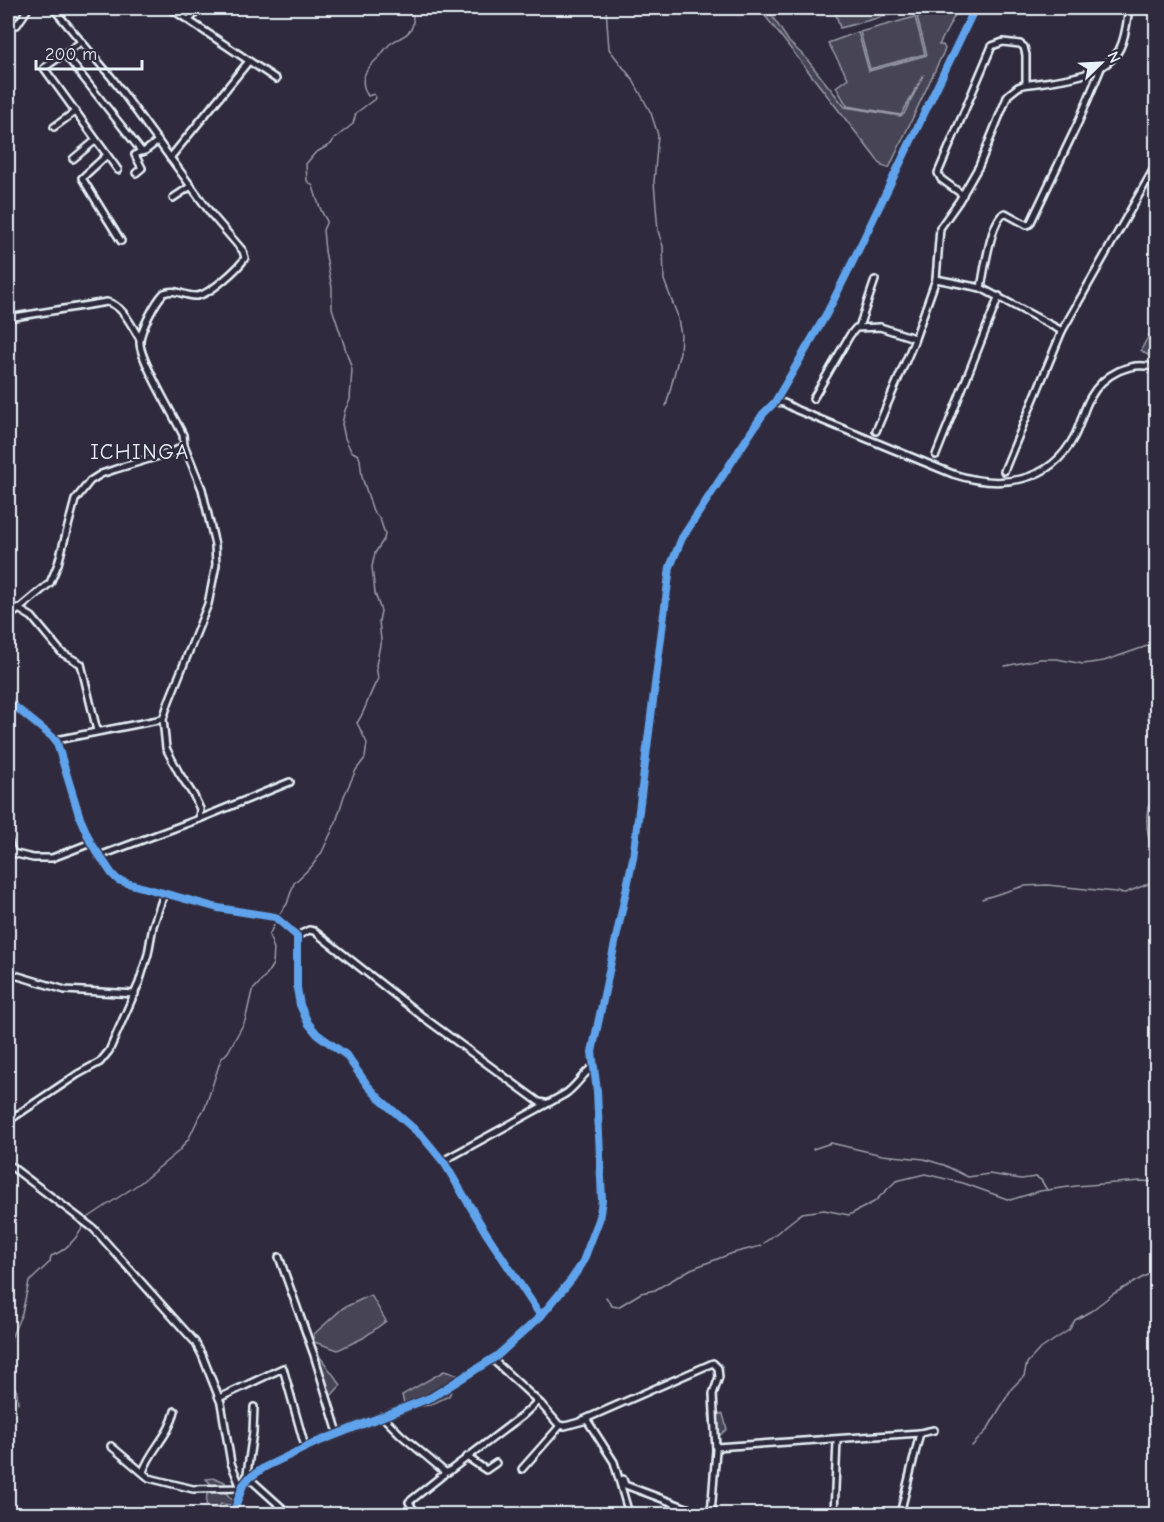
<svg xmlns="http://www.w3.org/2000/svg" width="1164" height="1522" viewBox="0 0 1164 1522" font-family="'Comic Neue',sans-serif">
	<style>
		.green { fill: #464455; stroke: #979aa6; stroke-width: 1.5 }
		.lines { fill: none; stroke-linecap: round; stroke-linejoin: round }
		.stream { stroke: #9c9fab; stroke-width: 1.5 }
		.minor-casing { stroke: #e8f1f8; stroke-width: 10 }
		.minor { stroke: #2f2a3d; stroke-width: 5 }
		.cycleway-casing { stroke: #2f2a3d; stroke-width: 11 }
		.cycleway { stroke: #60a3ed; stroke-width: 8 }
		.labels { text-anchor: middle; dominant-baseline: central; stroke-width: 4.5; stroke-linejoin: round; paint-order: stroke }
		.quarter-label { font-size: 22px; letter-spacing: 1.5px; fill: #e8f1f8; stroke: #2f2a3d }
	</style>
	<rect width="100%" height="100%" fill="#2f2a3d"/>
	<filter id="ink" filterUnits="userSpaceOnUse"><feTurbulence type="fractalNoise" baseFrequency=".0167" numOctaves="2"/><feDisplacementMap in="SourceGraphic" scale="12" xChannelSelector="R" yChannelSelector="G"/><feConvolveMatrix kernelMatrix="1 2 1 2 8 2 1 2 1" color-interpolation-filters="sRGB"/></filter>
	<g filter="url(#ink)">
		<g class="green">
			<polygon points="759,8 767,8 789,42 805,57 845,107 900,116 904,114 924,74 901,115 847,106 836,87 848,78 828,43 858,32 869,71 927,55 917,17 946,9 956,13 939,45 943,45 945,49 889,168 882,166"/>
			<polygon points="834,8 915,8 840,28"/>
			<polygon points="915,17 925,54 870,69 860,32"/>
			<polygon points="1156,322 1156,358 1146,354 1141,350"/>
			<polygon points="371,1295 386,1321 363,1338 338,1350 314,1342 314,1334 343,1308"/>
			<polygon points="316,1347 320,1357 341,1385 328,1399 313,1351"/>
			<polygon points="444,1371 458,1375 449,1396 430,1405 405,1408 402,1395"/>
			<polygon points="709,1414 723,1414 727,1429 719,1436 720,1441 713,1443"/>
			<polygon points="215,1478 225,1482 226,1493 234,1502 230,1505 221,1504 217,1509 212,1509 206,1504 207,1495 211,1484 206,1479"/>
		</g>
		<g class="lines">
			<g class="stream">
				<polyline points="606,8 609,49 633,80 651,113 658,135 654,182 658,231 663,246 664,280 677,314 681,335 680,352 666,406"/>
				<polyline points="1005,666 1040,659 1057,659 1083,664 1104,661 1156,643"/>
				<path d="M 1156,667 C 1148,681 1149,701 1148,718 L 1156,729"/>
				<polyline points="1156,776 1156,781"/>
				<path d="M 1156,791 C 1154,796 1150,802 1148,808 C 1144,826 1151,848 1156,865"/>
				<polyline points="982,899 1024,886 1047,885 1125,893 1148,884 1156,875"/>
				<path d="M 278,916 L 287,904 L 294,883 L 312,866 L 322,852 L 336,822 L 344,796 L 356,770 L 365,758 L 367,743 L 357,723 C 367,709 368,695 378,679 L 376,665 L 381,640 L 379,621 L 381,611 L 375,593 L 372,567 L 375,553 L 384,539 L 385,534 L 380,519 L 373,511 L 362,477 L 360,459 L 358,455 L 351,451 L 345,438 L 342,424 L 345,410 L 350,400 L 352,369 L 332,308 L 332,288 L 325,251 L 323,230 L 327,221 C 319,210 317,199 313,186 L 307,181 L 306,164 L 315,153 L 331,144 L 334,139 L 353,124 L 356,113 L 376,98 L 374,94 L 368,96 C 358,80 365,70 377,59 C 382,55 385,48 390,44 C 397,38 409,36 412,27 C 415,20 412,14 411,8"/>
				<polyline points="813,1149 831,1143 882,1155 924,1159 944,1165 968,1177 989,1174 1021,1179 1036,1177 1041,1180 1047,1190"/>
				<polyline points="86,1219 140,1183 179,1151 189,1138 199,1117 205,1108 221,1059 228,1052 245,1021 252,991 265,977 273,964 274,949 269,935 276,921"/>
				<polyline points="764,1243 802,1213 824,1210 849,1215 874,1202 896,1181 925,1174 963,1183 1010,1200 1040,1191 1076,1186 1141,1181 1156,1182"/>
				<polyline points="606,1297 612,1306 618,1307 641,1293 655,1290 691,1269 733,1253 761,1246"/>
				<path d="M 8,1359 L 11,1338 L 22,1313 L 29,1282 L 50,1262 L 51,1256 C 64,1252 79,1237 84,1224"/>
				<polyline points="8,1375 17,1392 18,1403"/>
				<polyline points="972,1446 987,1430 1012,1388 1024,1376 1027,1363 1039,1350 1069,1330 1075,1320 1091,1311 1113,1294 1156,1270"/>
			</g>
			<g class="minor-casing">
				<g id="minor">
					<polyline points="170,8 276,79"/>
					<polyline points="8,18 17,25 27,10"/>
					<polyline points="189,20 200,8"/>
					<polyline points="81,42 44,68 118,170"/>
					<polyline points="64,53 142,152 145,151 158,141"/>
					<polyline points="54,127 76,111"/>
					<polyline points="107,155 82,178 121,241"/>
					<polyline points="170,158 249,61"/>
					<polyline points="73,159 96,140"/>
					<polyline points="136,173 142,168 135,155 141,151"/>
					<polyline points="963,195 941,179 938,173 992,46 1003,42 1020,44 1024,47 1026,55 1026,84"/>
					<polyline points="173,198 191,186"/>
					<polyline points="936,279 981,288 1062,331"/>
					<path d="M 981,288 C 984,273 991,218 1005,213 L 1027,225 L 1030,224 L 1078,123 L 1101,68"/>
					<path d="M 8,318 L 107,302 C 124,306 131,326 140,339"/>
					<polyline points="859,327 875,280"/>
					<polyline points="813,399 850,335 856,328 880,327 914,338"/>
					<path d="M 775,402 L 784,403 L 797,410 L 953,474 C 999,489 1050,484 1074,437 C 1081,424 1083,410 1090,398 C 1103,374 1131,360 1156,368"/>
					<path d="M 876,431 L 913,344 L 936,279 L 940,228 L 959,201 L 979,166 L 1008,95 L 1018,87 L 1023,85 C 1053,80 1105,79 1120,48 C 1126,36 1127,21 1129,8"/>
					<polyline points="936,455 999,296"/>
					<polyline points="1004,471 1062,331 1156,165"/>
					<polyline points="17,608 32,617 62,653 81,664 97,731"/>
					<path d="M 8,618 L 50,583 L 58,564 L 75,500 L 90,481 L 101,474 L 116,469 L 175,451 L 184,445 L 183,435 C 174,416 140,360 140,343 C 139,332 156,301 164,293 C 176,288 185,297 197,296 C 210,294 238,269 245,258 L 243,251 L 212,215 L 112,78 L 53,8"/>
					<polyline points="8,701 56,740 80,818 91,843 112,874 118,880 127,883 218,908 275,917 297,936 297,988 300,1005 308,1023 317,1034 346,1055 368,1086 381,1100 422,1136 432,1148 445,1164 486,1233 541,1316"/>
					<polyline points="56,740 163,719"/>
					<polyline points="199,819 290,782"/>
					<polyline points="8,840 12,852"/>
					<polyline points="8,852 33,858 52,858 91,843"/>
					<polyline points="99,856 199,819 200,809 194,796 179,773 166,748 163,719 169,701 208,604 216,565 215,545 202,489 184,445"/>
					<polyline points="297,936 309,930 314,931 423,1017 539,1102 545,1103"/>
					<polyline points="8,973 65,990 135,994"/>
					<polyline points="8,1121 78,1074 100,1062 109,1051 139,983 148,954 153,926 164,894"/>
					<path d="M 443,1161 L 565,1094 C 577,1086 583,1073 593,1067"/>
					<polyline points="8,1164 94,1229 195,1342 202,1355 221,1403 231,1463 241,1488 193,1489 149,1478 111,1446"/>
					<polyline points="279,1257 314,1355 338,1433"/>
					<polyline points="492,1359 541,1404 559,1425 565,1426 587,1420 614,1462 629,1514"/>
					<polyline points="219,1398 283,1368 305,1447"/>
					<polyline points="382,1416 401,1435 445,1472 448,1472 522,1416 537,1402"/>
					<polyline points="583,1420 713,1363 718,1368 719,1377 713,1394 716,1450 711,1514"/>
					<polyline points="716,1447 920,1433"/>
					<polyline points="467,1457 486,1470 496,1463"/>
					<polyline points="522,1469 560,1426"/>
					<path d="M 143,1472 C 150,1450 170,1435 175,1411"/>
					<polyline points="249,1478 289,1514"/>
					<polyline points="623,1479 625,1485 703,1514"/>
					<polyline points="246,1480 253,1432 254,1407"/>
					<polyline points="233,1514 243,1485 249,1478 265,1467 315,1443 432,1397 497,1356 541,1316 571,1280 582,1264 599,1220 602,1200 597,1091 592,1052 633,858 670,567 682,538 763,414 775,402 827,313 852,263 975,8"/>
					<polyline points="416,1514 409,1502 443,1475 445,1472"/>
					<polyline points="834,1514 837,1440"/>
					<polyline points="900,1514 920,1433 934,1430"/>
				</g>
			</g>
			<use href="#minor" class="minor"/>
			<g class="cycleway-casing">
				<g id="cycleway">
					<polyline points="8,701 56,740 80,818 91,843 112,874 118,880 127,883 218,908 275,917 297,936 297,988 300,1005 308,1023 317,1034 346,1055 368,1086 381,1100 422,1136 432,1148 445,1164 486,1233 541,1316"/>
					<polyline points="233,1514 243,1485 249,1478 265,1467 315,1443 432,1397 497,1356 541,1316 571,1280 582,1264 599,1220 602,1200 597,1091 592,1052 633,858 670,567 682,538 763,414 775,402 827,313 852,263 975,8"/>
				</g>
			</g>
			<use href="#cycleway" class="cycleway"/>
		</g>
	</g>
	<g class="labels">
		<g class="quarter-label">
			<text x="140" y="452">ICHINGA</text>
		</g>
	</g>
	<rect width="1164" height="1522" fill="none" stroke="#2f2a3d" stroke-width="30"/>
	<rect x="15" y="15" width="1134" height="1492" fill="none" stroke="#e8f1f8" stroke-width="2" filter="url(#ink)"/>
	<g transform="translate(1101 63) rotate(66)" stroke="#2f2a3d" stroke-width="4.5" paint-order="stroke">
	<path d="M0-4.5L10 22L0 15L-10 22Z" fill="#e8f1f8"/>
	<text y="-9" font-size="16" font-weight="bold" text-anchor="middle" fill="#e8f1f8">N</text>
	</g>
	<path d="M36 60v9h106v-9" fill="none" stroke="#e8f1f8" stroke-width="3"/>
	<text x="45" y="60" font-size="18" fill="#e8f1f8" stroke="#2f2a3d" stroke-width="4.5" paint-order="stroke">200 m</text>
</svg>
